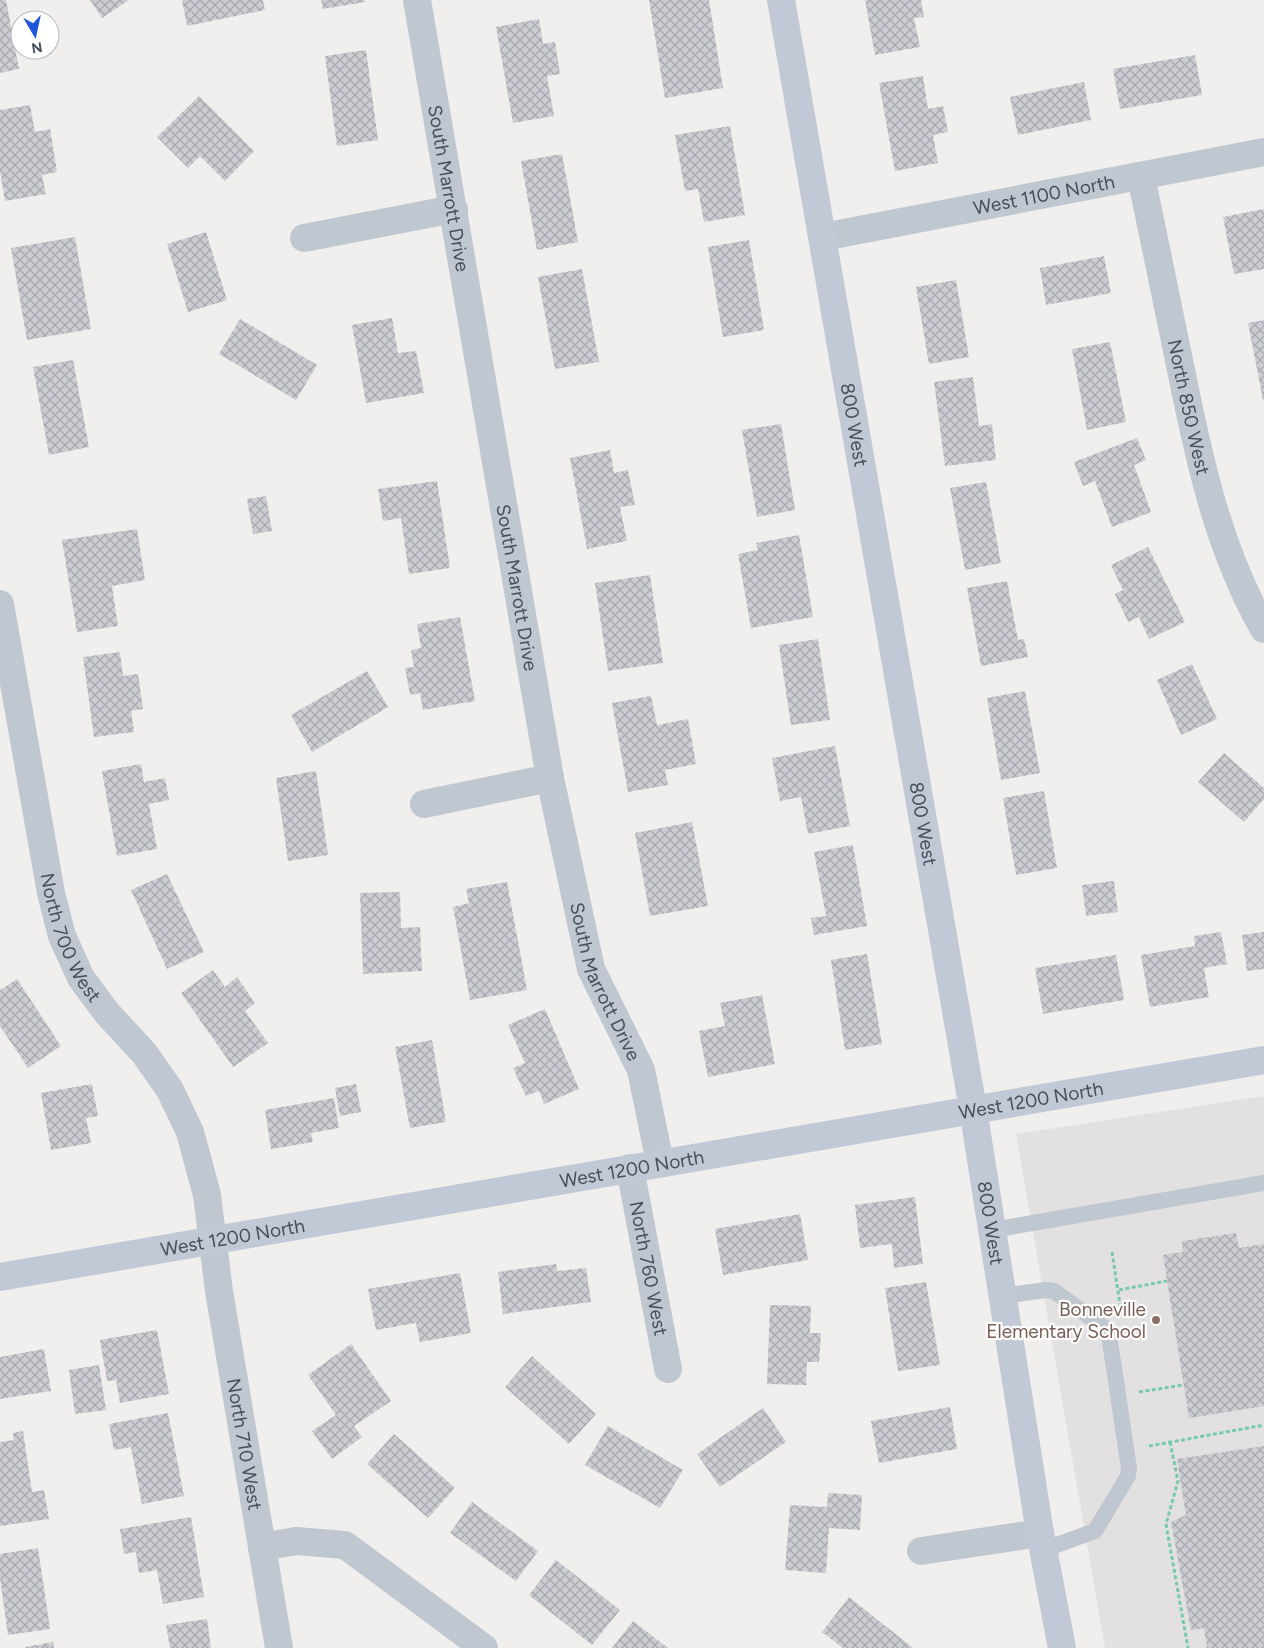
<svg xmlns="http://www.w3.org/2000/svg" width="1264" height="1648" viewBox="0 0 1264 1648" font-family="Figtree,sans-serif">
	<style>
		.education { fill: #e2e0e0 }
		.building { fill: url(#building-cross-hatch) }
		.lines { fill: none; stroke-linecap: round; stroke-linejoin: round }
		.path { stroke: #76cbad; stroke-width: 3; stroke-dasharray: 4 2.5; stroke-linecap: butt }
		.lane { stroke: #bfc7d0; stroke-width: 16 }
		.street { stroke: #bfc7d0; stroke-width: 28 }
		.secondary { stroke: #c1c9d7; stroke-width: 28 }
		.education-dot { fill: #8d6e63; stroke: #fff; stroke-width: 2 }
		.labels { text-anchor: middle; dominant-baseline: central; stroke-width: 4.5; stroke-linejoin: round; paint-order: stroke }
		.street-label { font-size: 19px; fill: #474f5b; stroke: #fff }
		.education-label { font-size: 19px; fill: #785e54; stroke: #fff; text-anchor: end }
	</style>
	<defs>
		<pattern id="building-cross-hatch" width="8" height="8" patternUnits="userSpaceOnUse" patternTransform="scale(1.25)"><rect width="8" height="8" fill="#cbcdd3"/><path d="M0 0l8 8M0 8l8-8" fill="none" stroke="#a7a9ae"/></pattern>
	</defs>
	<rect width="100%" height="100%" fill="#f1efee"/>
	<polygon class="education" points="1264,1096 1264,1648 1105,1648 1016,1134"/>
	<g class="building">
		<polygon points="0,0 6,0 19,69 0,73"/>
		<polygon points="90,0 129,0 102,18"/>
		<polygon points="182,0 263,0 265,10 187,26"/>
		<polygon points="321,0 364,0 365,2 323,9"/>
		<polygon points="649,0 709,0 723,88 665,98"/>
		<polygon points="865,0 921,0 924,17 914,18 920,47 875,55"/>
		<polygon points="539,19 543,44 555,42 560,74 547,76 554,116 513,123 496,27"/>
		<polygon points="366,50 378,140 337,146 325,56"/>
		<polygon points="1195,55 1202,95 1120,109 1113,69"/>
		<polygon points="923,76 928,109 943,106 948,132 933,135 938,163 895,171 879,83"/>
		<polygon points="1084,82 1091,120 1018,135 1010,97"/>
		<polygon points="199,96 254,151 225,181 200,156 188,168 157,137"/>
		<polygon points="30,105 35,132 50,129 57,172 42,175 46,194 5,201 0,171 0,110"/>
		<polygon points="730,126 745,215 704,222 698,189 685,191 675,135"/>
		<polygon points="562,154 578,242 537,250 521,161"/>
		<polygon points="1264,209 1264,269 1234,274 1223,217"/>
		<polygon points="206,232 227,300 188,312 167,244"/>
		<polygon points="75,237 91,329 27,340 11,248"/>
		<polygon points="749,240 764,330 723,337 708,247"/>
		<polygon points="1104,256 1111,293 1046,305 1040,268"/>
		<polygon points="582,269 599,362 555,369 538,277"/>
		<polygon points="956,280 969,357 929,364 916,287"/>
		<polygon points="392,318 398,353 416,351 424,393 366,403 352,325"/>
		<polygon points="240,319 317,365 296,400 219,354"/>
		<polygon points="1264,320 1264,400 1263,400 1248,323"/>
		<polygon points="1110,342 1126,422 1087,430 1072,349"/>
		<polygon points="73,360 89,447 49,455 33,367"/>
		<polygon points="973,377 979,426 992,424 996,460 945,466 934,382"/>
		<polygon points="781,424 795,510 757,517 742,430"/>
		<polygon points="1137,438 1146,460 1134,465 1151,512 1112,527 1095,481 1083,486 1074,462"/>
		<polygon points="610,450 614,473 628,470 635,505 620,507 627,541 587,549 570,458"/>
		<polygon points="437,481 450,568 409,574 401,518 383,521 378,489"/>
		<polygon points="986,482 1001,563 965,570 950,488"/>
		<polygon points="266,496 272,531 253,534 247,499"/>
		<polygon points="137,529 145,580 112,586 118,626 77,632 62,540"/>
		<polygon points="799,535 813,617 751,628 738,554 758,550 756,543"/>
		<polygon points="1148,547 1185,622 1149,639 1139,617 1128,622 1115,594 1123,590 1111,565"/>
		<polygon points="650,575 663,663 608,671 595,583"/>
		<polygon points="1007,581 1018,640 1024,639 1028,657 981,666 967,588"/>
		<polygon points="460,617 475,701 423,710 420,693 410,695 405,668 414,667 411,650 421,648 417,624"/>
		<polygon points="818,639 830,720 791,725 779,645"/>
		<polygon points="120,652 123,676 138,674 143,709 131,711 134,732 94,737 83,657"/>
		<polygon points="1192,664 1217,719 1181,735 1157,680"/>
		<polygon points="367,671 388,707 312,752 291,715"/>
		<polygon points="1025,691 1040,773 1001,780 987,698"/>
		<polygon points="651,696 657,725 688,719 696,764 665,770 668,785 628,792 612,703"/>
		<polygon points="835,746 850,826 808,834 801,797 780,801 772,758"/>
		<polygon points="1224,753 1264,788 1264,799 1244,822 1198,782"/>
		<polygon points="141,764 144,782 165,778 169,800 149,804 157,849 117,856 102,771"/>
		<polygon points="316,771 328,855 288,861 276,778"/>
		<polygon points="1044,791 1057,868 1016,875 1003,798"/>
		<polygon points="692,822 708,906 650,916 635,833"/>
		<polygon points="853,845 867,926 814,935 811,918 826,916 814,852"/>
		<polygon points="167,874 204,952 167,969 131,890"/>
		<polygon points="1114,881 1118,912 1086,916 1082,885"/>
		<polygon points="507,882 527,990 470,1000 453,907 469,903 466,889"/>
		<polygon points="400,892 401,928 420,927 422,971 363,974 360,893"/>
		<polygon points="1221,932 1227,964 1204,968 1209,997 1150,1007 1141,955 1195,946 1194,936"/>
		<polygon points="1264,932 1264,969 1247,971 1242,935"/>
		<polygon points="867,954 882,1044 845,1050 831,960"/>
		<polygon points="1116,955 1124,1000 1043,1014 1035,968"/>
		<polygon points="213,970 225,987 237,977 255,1003 245,1011 268,1043 233,1067 181,993"/>
		<polygon points="17,979 61,1046 28,1068 0,1026 0,990"/>
		<polygon points="762,995 775,1064 708,1077 699,1031 725,1026 720,1003"/>
		<polygon points="545,1009 579,1089 544,1104 539,1091 526,1096 513,1068 525,1063 508,1025"/>
		<polygon points="432,1040 446,1122 410,1128 395,1047"/>
		<polygon points="92,1084 98,1116 86,1118 91,1143 51,1150 41,1093"/>
		<polygon points="356,1084 361,1112 340,1116 335,1088"/>
		<polygon points="334,1098 339,1128 311,1133 313,1142 271,1149 265,1110"/>
		<polygon points="915,1197 923,1264 894,1268 892,1244 860,1248 855,1205"/>
		<polygon points="800,1214 808,1260 723,1275 715,1229"/>
		<polygon points="1236,1233 1239,1248 1264,1244 1264,1406 1189,1418 1163,1255 1183,1252 1182,1241"/>
		<polygon points="556,1264 557,1271 586,1268 591,1302 503,1314 498,1272"/>
		<polygon points="460,1273 471,1333 420,1342 416,1323 376,1330 368,1289"/>
		<polygon points="926,1282 940,1365 898,1371 885,1288"/>
		<polygon points="770,1305 811,1306 810,1333 821,1333 819,1362 807,1362 806,1385 767,1384"/>
		<polygon points="157,1330 169,1394 120,1403 116,1380 107,1381 100,1340"/>
		<polygon points="351,1344 391,1401 354,1426 362,1437 332,1459 312,1431 336,1415 308,1375"/>
		<polygon points="44,1349 51,1391 0,1399 0,1357"/>
		<polygon points="532,1356 596,1414 569,1444 505,1387"/>
		<polygon points="99,1365 106,1410 75,1414 69,1370"/>
		<polygon points="950,1407 957,1449 879,1463 871,1421"/>
		<polygon points="763,1408 786,1442 720,1487 697,1454"/>
		<polygon points="168,1413 184,1496 142,1504 131,1447 114,1450 109,1424"/>
		<polygon points="608,1426 683,1470 660,1508 585,1465"/>
		<polygon points="23,1431 32,1492 44,1490 49,1519 0,1526 0,1442 14,1440 13,1433"/>
		<polygon points="394,1434 455,1488 428,1518 367,1464"/>
		<polygon points="1264,1446 1264,1648 1207,1648 1204,1628 1191,1630 1171,1522 1186,1515 1177,1459"/>
		<polygon points="828,1493 862,1495 860,1530 829,1528 826,1573 785,1570 790,1505 827,1507"/>
		<polygon points="472,1502 538,1551 516,1581 450,1533"/>
		<polygon points="191,1517 204,1597 163,1604 157,1570 139,1573 136,1552 124,1554 120,1529"/>
		<polygon points="38,1548 50,1629 8,1635 0,1578 0,1554"/>
		<polygon points="556,1560 620,1610 592,1645 529,1595"/>
		<polygon points="849,1597 913,1648 843,1648 822,1632"/>
		<polygon points="207,1619 211,1648 170,1648 166,1625"/>
		<polygon points="633,1621 668,1648 612,1648"/>
		<polygon points="53,1642 54,1648 25,1648 25,1647"/>
	</g>
	<g class="lines">
		<g class="path">
			<polyline points="1112,1252 1121,1311"/>
			<polyline points="1119,1290 1167,1281"/>
			<polyline points="1139,1392 1183,1385"/>
			<polyline points="1170,1442 1178,1481 1166,1524 1188,1648"/>
			<polyline points="1149,1446 1264,1425"/>
		</g>
		<g class="lane">
			<polyline points="992,1230 1264,1183"/>
			<polyline points="1002,1296 1046,1290 1054,1291 1105,1328 1109,1335 1129,1468 1128,1476 1095,1531 1043,1550"/>
		</g>
		<g class="street">
			<path id="s1" d="M 417,0 L 550,778 L 591,969 L 641,1070 L 660,1163"/>
			<path id="s2" d="M 1141,176 C 1154,240 1167,305 1181,370 C 1199,459 1218,549 1264,629"/>
			<path id="s3" d="M 823,237 L 1264,152"/>
			<polyline points="304,238 454,209"/>
			<path id="s4" d="M 0,604 L 51,893 L 62,936 L 81,978 L 107,1013 L 144,1053 L 170,1090 L 190,1132 L 207,1195 L 219,1291 L 279,1648"/>
			<polyline points="424,804 550,778"/>
			<path id="s5" d="M 630,1168 L 668,1369"/>
			<polyline points="262,1547 296,1541 345,1545 484,1648"/>
			<polyline points="921,1551 1040,1533"/>
		</g>
		<g class="secondary">
			<path id="s6" d="M 781,0 L 973,1109 L 1040,1533 L 1062,1648"/>
			<path id="s7" d="M 0,1277 L 1264,1060"/>
		</g>
	</g>
	<circle class="education-dot" cx="1156" cy="1320" r="5"/>
	<g class="labels">
		<g class="street-label">
			<text stroke="none"><textPath href="#s1" startOffset="191">South Marrott Drive</textPath></text>
			<text stroke="none"><textPath href="#s3" startOffset="225">West 1100 North</textPath></text>
			<text stroke="none"><textPath href="#s2" startOffset="236">North 850 West</textPath></text>
			<text stroke="none"><textPath href="#s6" startOffset="431">800 West</textPath></text>
			<text stroke="none"><textPath href="#s1" startOffset="596">South Marrott Drive</textPath></text>
			<text stroke="none"><textPath href="#s6" startOffset="836">800 West</textPath></text>
			<text stroke="none"><textPath href="#s4" startOffset="342">North 700 West</textPath></text>
			<text stroke="none"><textPath href="#s1" startOffset="1001">South Marrott Drive</textPath></text>
			<text stroke="none"><textPath href="#s7" startOffset="1046">West 1200 North</textPath></text>
			<text stroke="none"><textPath href="#s7" startOffset="641">West 1200 North</textPath></text>
			<text stroke="none"><textPath href="#s6" startOffset="1241">800 West</textPath></text>
			<text stroke="none"><textPath href="#s7" startOffset="236">West 1200 North</textPath></text>
			<text stroke="none"><textPath href="#s5" startOffset="102">North 760 West</textPath></text>
			<text stroke="none"><textPath href="#s4" startOffset="891">North 710 West</textPath></text>
		</g>
		<g class="education-label">
			<text x="1146" y="1309">Bonneville<tspan x="1146" dy="22">Elementary School</tspan></text>
		</g>
	</g>
	<g transform="translate(35 35) rotate(171)"><circle r="24" fill="#ffffff" stroke="#b5b9bd"/>
	<path d="M0-4L9 19L0 12L-9 19Z" fill="#1d57dc"/>
	<text y="-8" font-size="14" font-weight="bold" text-anchor="middle" fill="#474f5b">N</text>
	</g>
</svg>
